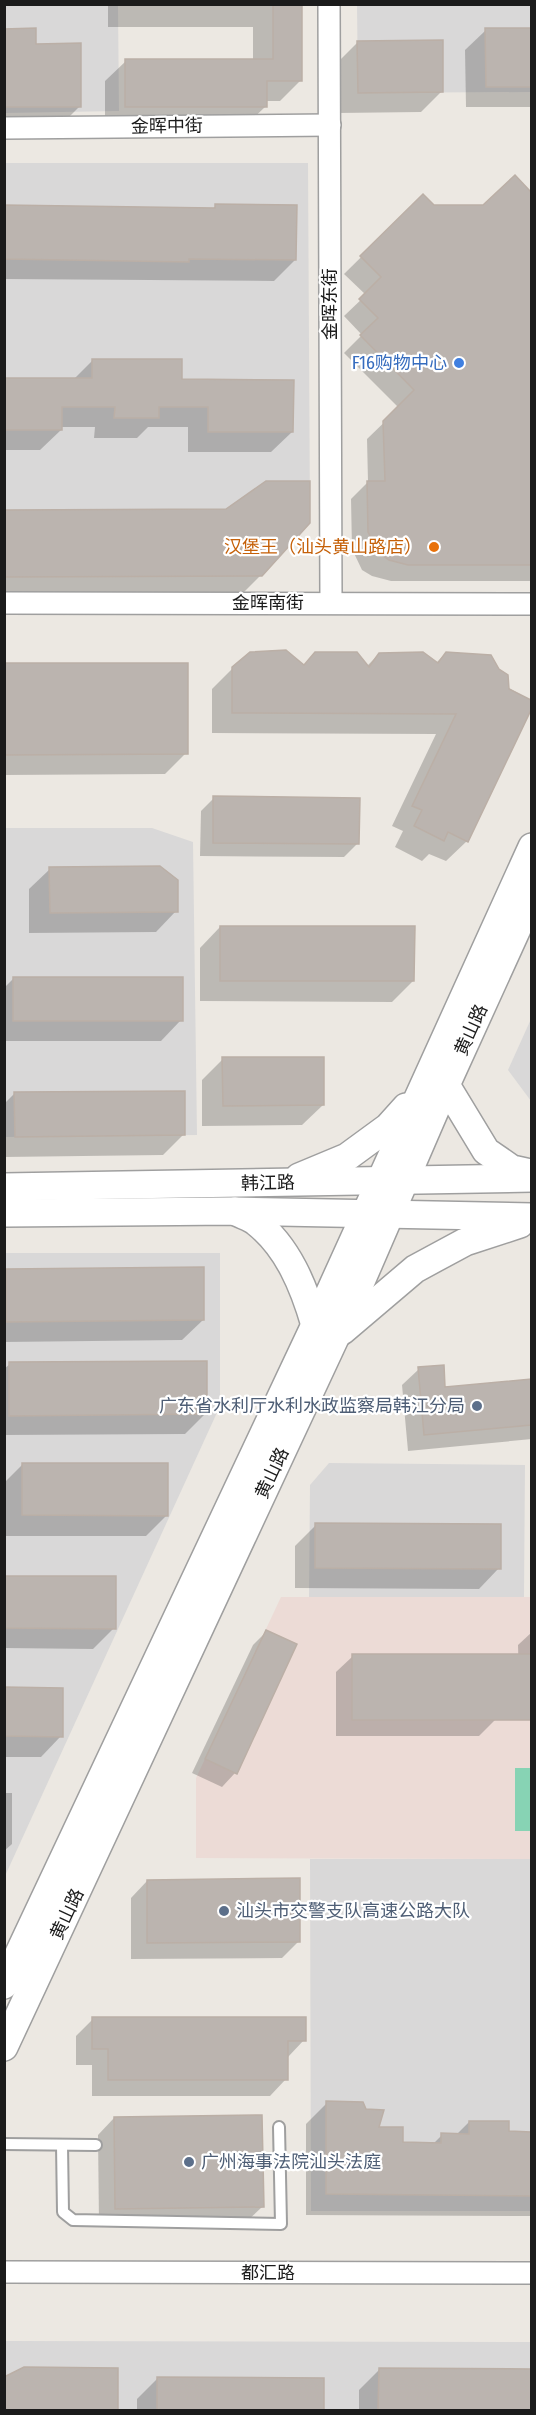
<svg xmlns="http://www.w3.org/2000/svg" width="536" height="2415" viewBox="0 0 536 2415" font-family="'Fira Sans Condensed','Noto Sans SC',sans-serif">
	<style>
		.residential { fill: #d9d8d8 }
		.military { fill: #ecdbd6 }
		.pitch { fill: #87d3b4 }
		.shadow { fill: #0003 }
		.building { fill: #bbb4af; stroke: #bbafa6; stroke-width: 1.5 }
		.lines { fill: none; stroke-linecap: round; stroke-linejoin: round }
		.service-casing { stroke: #9f9f9f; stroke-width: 14 }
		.minor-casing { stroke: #9f9f9f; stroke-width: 24 }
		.tertiary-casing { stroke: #9f9f9f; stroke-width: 30 }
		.service { stroke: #fff; stroke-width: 10 }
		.minor { stroke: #fff; stroke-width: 21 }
		.tertiary { stroke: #fff; stroke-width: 27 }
		.shop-dot { fill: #3f7fe0; stroke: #fff; stroke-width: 2 }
		.food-dot { fill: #e8710a; stroke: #fff; stroke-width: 2 }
		.service-dot { fill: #5c6f8a; stroke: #fff; stroke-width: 2 }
		.labels { text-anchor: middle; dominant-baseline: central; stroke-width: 4.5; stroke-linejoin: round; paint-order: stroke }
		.street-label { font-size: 18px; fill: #1b1b1b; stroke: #fff }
		.shop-label { font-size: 18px; fill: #366cbe; stroke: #fff; text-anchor: end }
		.food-label { font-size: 18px; fill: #c56008; stroke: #fff; text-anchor: end }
		.service-label { font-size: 18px; fill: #4e5e75; stroke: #fff; text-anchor: start }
	</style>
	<rect width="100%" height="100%" fill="#ece8e2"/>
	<g class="residential">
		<polygon points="4,5 118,5 119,111 5,113"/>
		<polygon points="357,5 531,5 531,92 358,93"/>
		<polygon points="4,163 308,163 310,523 262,576 5,577"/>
		<polygon points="4,828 152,828 193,842 197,1135 5,1137"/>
		<polygon points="531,1019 531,1101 508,1070"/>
		<polygon points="5,1253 220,1253 220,1406 5,1876"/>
		<polygon points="329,1463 525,1465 524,1597 309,1597 310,1485"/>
		<polygon points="310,1859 531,1859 531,2211 311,2211"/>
		<polygon points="4,2341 531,2342 531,2410 5,2410"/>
	</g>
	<polygon class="military" points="281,1597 531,1597 531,1859 196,1858 196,1778"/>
	<rect class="pitch" x="515" y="1768" width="16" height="63"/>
	<g class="shadow">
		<polygon points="108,4 301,4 301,80 280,101 265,101 265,107 244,127 105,127 105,81 126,61 253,61 253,27 108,27"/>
		<polygon points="532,29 532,107 466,107 465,50 486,30"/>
		<polygon points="4,30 35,45 80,106 59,127 4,127"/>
		<polygon points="358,42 442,91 421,112 338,113 337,63"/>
		<polygon points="515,177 532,194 532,581 391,581 372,576 362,570 352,549 351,499 368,482 367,439 399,408 344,353 362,335 344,316 366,295 344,274 423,196 433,207 484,207"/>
		<polygon points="216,206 295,260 274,281 4,279 4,207 212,209"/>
		<polygon points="93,360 180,381 292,432 271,452 188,452 188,427 148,427 137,438 94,438 95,427 61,427 61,430 40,450 4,450 4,379 73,380"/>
		<polygon points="4,511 261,575 240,596 4,597"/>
		<polygon points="446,653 532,701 532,707 467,841 446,861 429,854 422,861 395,847 403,831 392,826 436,734 212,733 212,689 233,668 366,667 379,654 436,663"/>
		<polygon points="4,665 186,753 165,774 4,775"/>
		<polygon points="214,798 358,843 344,857 200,856 201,811"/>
		<polygon points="50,869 176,911 156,932 29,933 29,889"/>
		<polygon points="220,927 413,981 392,1002 200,1001 200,948"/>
		<polygon points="13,979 181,1020 161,1041 4,1041 4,988"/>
		<polygon points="223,1059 323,1105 302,1125 202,1126 202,1080"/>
		<polygon points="15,1093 183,1135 163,1155 4,1157 4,1104"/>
		<polygon points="6,1270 203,1320 182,1340 4,1342 4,1272"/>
		<polygon points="10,1364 206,1413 185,1434 4,1435 4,1369"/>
		<polygon points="419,1369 444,1388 532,1380 532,1439 408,1451 402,1385"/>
		<polygon points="23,1464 166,1516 146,1536 4,1536 4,1483"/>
		<polygon points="316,1525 499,1568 479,1589 295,1588 295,1546"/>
		<polygon points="4,1577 114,1628 93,1649 4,1648"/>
		<polygon points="266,1632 235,1773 222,1787 192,1773 253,1645"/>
		<polygon points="532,1632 532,1681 519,1682 518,1645"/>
		<polygon points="353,1656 496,1719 479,1736 336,1736 336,1672"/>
		<polygon points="4,1689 61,1736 41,1757 4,1757"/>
		<polygon points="4,1793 12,1793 12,1844 4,1851"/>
		<polygon points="147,1881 299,1941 282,1958 131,1959 131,1898"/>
		<polygon points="93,2019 304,2040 288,2057 286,2079 270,2096 92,2096 92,2065 76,2065 76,2036"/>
		<polygon points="327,2103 401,2143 433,2144 442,2135 456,2135 469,2122 507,2132 532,2133 532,2216 306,2215 306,2124"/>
		<polygon points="114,2118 262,2207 245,2223 99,2225 98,2135"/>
		<polygon points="117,2369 116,2410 4,2410 4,2379"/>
		<polygon points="380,2369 532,2371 532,2410 359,2410 359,2390"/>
		<polygon points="158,2378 323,2379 323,2410 137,2410 137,2399"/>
	</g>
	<g class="building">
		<polygon points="273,4 302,4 302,81 267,81 267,107 125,107 125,59 273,59"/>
		<polygon points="36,28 36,44 81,43 81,107 4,107 4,29"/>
		<polygon points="485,28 531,28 531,87 486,87"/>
		<polygon points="443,40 443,92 358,93 357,41"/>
		<polygon points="515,175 531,192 531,565 408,565 389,560 379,553 368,532 367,481 385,481 383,421 414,390 360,335 378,318 359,299 381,277 360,256 423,194 434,205 483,205"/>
		<polygon points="215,204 297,205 296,260 189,259 189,262 4,259 4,205 215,208"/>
		<polygon points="92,359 182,359 182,379 294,380 293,432 208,432 208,407 159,407 159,418 114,418 115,407 62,407 62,430 4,430 4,378 92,378"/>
		<polygon points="266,481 310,481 310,523 262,576 4,577 4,510 226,509"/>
		<polygon points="286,650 304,665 315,652 357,652 369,667 379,653 423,652 438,663 446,652 491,655 499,669 508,675 509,689 531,700 531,710 468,842 448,832 444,841 414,826 422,810 412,806 456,714 232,713 232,667 250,652"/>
		<polygon points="4,663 188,663 188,754 4,755"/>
		<polygon points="213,796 360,798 359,844 213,843"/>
		<polygon points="160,866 178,880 178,912 50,913 49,867"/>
		<polygon points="220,926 415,926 414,981 220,981"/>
		<rect x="13" y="977" width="170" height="44"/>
		<polygon points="222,1057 324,1057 324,1105 223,1106"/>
		<polygon points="185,1091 185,1135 15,1137 14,1092"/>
		<polygon points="204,1267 204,1320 6,1322 6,1269"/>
		<polygon points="207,1361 207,1414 9,1416 9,1362"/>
		<polygon points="444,1365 445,1387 531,1379 531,1425 424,1435 418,1367"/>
		<polygon points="22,1463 168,1463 168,1516 22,1515"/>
		<polygon points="315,1523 501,1524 501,1569 315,1568"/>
		<polygon points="4,1576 116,1576 116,1629 4,1628"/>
		<polygon points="266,1630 297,1644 237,1774 205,1759"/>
		<rect x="352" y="1654" width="179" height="66"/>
		<polygon points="4,1687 63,1688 63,1737 4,1736"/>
		<polygon points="300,1878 300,1942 147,1943 147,1880"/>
		<polygon points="92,2017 306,2017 306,2041 288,2041 288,2080 108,2080 108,2049 92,2049"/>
		<polygon points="326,2101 363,2102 366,2109 384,2110 379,2127 403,2127 403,2142 441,2143 441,2133 469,2134 469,2121 509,2121 509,2131 531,2132 531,2196 326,2194"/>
		<polygon points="262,2115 264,2207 115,2209 114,2117"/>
		<polygon points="24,2367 118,2368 118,2410 4,2410 4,2377"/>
		<polygon points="379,2368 531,2369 531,2410 378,2410"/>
		<polygon points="157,2377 324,2378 324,2410 157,2410"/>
	</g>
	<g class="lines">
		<g class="service-casing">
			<g id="service">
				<polyline points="4,2144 96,2145"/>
				<polyline points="62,2145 63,2212 73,2220 281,2224 279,2127"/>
			</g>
		</g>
		<g class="minor-casing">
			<g id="minor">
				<polyline points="329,4 331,603"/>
				<polyline points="4,128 330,125"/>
				<polyline points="4,603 532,604"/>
				<polyline points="4,2272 532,2273"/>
			</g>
		</g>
		<g class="tertiary-casing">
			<g id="tertiary">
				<polyline points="446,1085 486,1151 512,1169 530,1173"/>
				<polyline points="299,1177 347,1157 388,1127 406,1107"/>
				<polyline points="4,1187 532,1178"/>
				<path d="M 235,1211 C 241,1215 250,1217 256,1222 C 288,1247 304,1287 315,1325"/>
				<polyline points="4,1213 234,1211 532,1217"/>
				<polyline points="342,1331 415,1269 465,1242 520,1224"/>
				<polyline points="4,1985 315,1325 532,847"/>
				<polyline points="4,2047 356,1293 446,1085 532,896"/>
			</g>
		</g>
		<use href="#service" class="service"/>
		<use href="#minor" class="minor"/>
		<use href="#tertiary" class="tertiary"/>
	</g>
	<circle class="shop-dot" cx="459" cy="363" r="6"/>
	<circle class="food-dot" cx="434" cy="547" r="6"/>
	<g class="service-dot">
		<circle cx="477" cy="1406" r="6"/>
		<circle cx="224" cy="1911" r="6"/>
		<circle cx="189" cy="2162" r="6"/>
	</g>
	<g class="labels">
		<g class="street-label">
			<text transform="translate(167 126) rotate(-1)">金晖中街</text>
			<text transform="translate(330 304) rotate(-90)">金晖东街</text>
			<text x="268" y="603">金晖南街</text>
			<text transform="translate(471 1030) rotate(-66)">黄山路</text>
			<text transform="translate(268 1183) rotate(-1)">韩江路</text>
			<text transform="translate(272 1473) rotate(-65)">黄山路</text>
			<text transform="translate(67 1914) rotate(-65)">黄山路</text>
			<text x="268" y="2273">都汇路</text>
		</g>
		<g class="shop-label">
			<text x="447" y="363">F16购物中心</text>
		</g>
		<g class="food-label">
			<text x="422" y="547">汉堡王（汕头黄山路店）</text>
		</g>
		<g class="service-label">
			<text x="465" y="1406" text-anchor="end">广东省水利厅水利水政监察局韩江分局</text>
			<text x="236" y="1911">汕头市交警支队高速公路大队</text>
			<text x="201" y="2162">广州海事法院汕头法庭</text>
		</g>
	</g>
	<rect width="536" height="2415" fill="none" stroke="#1b1b1b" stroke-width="12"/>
</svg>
